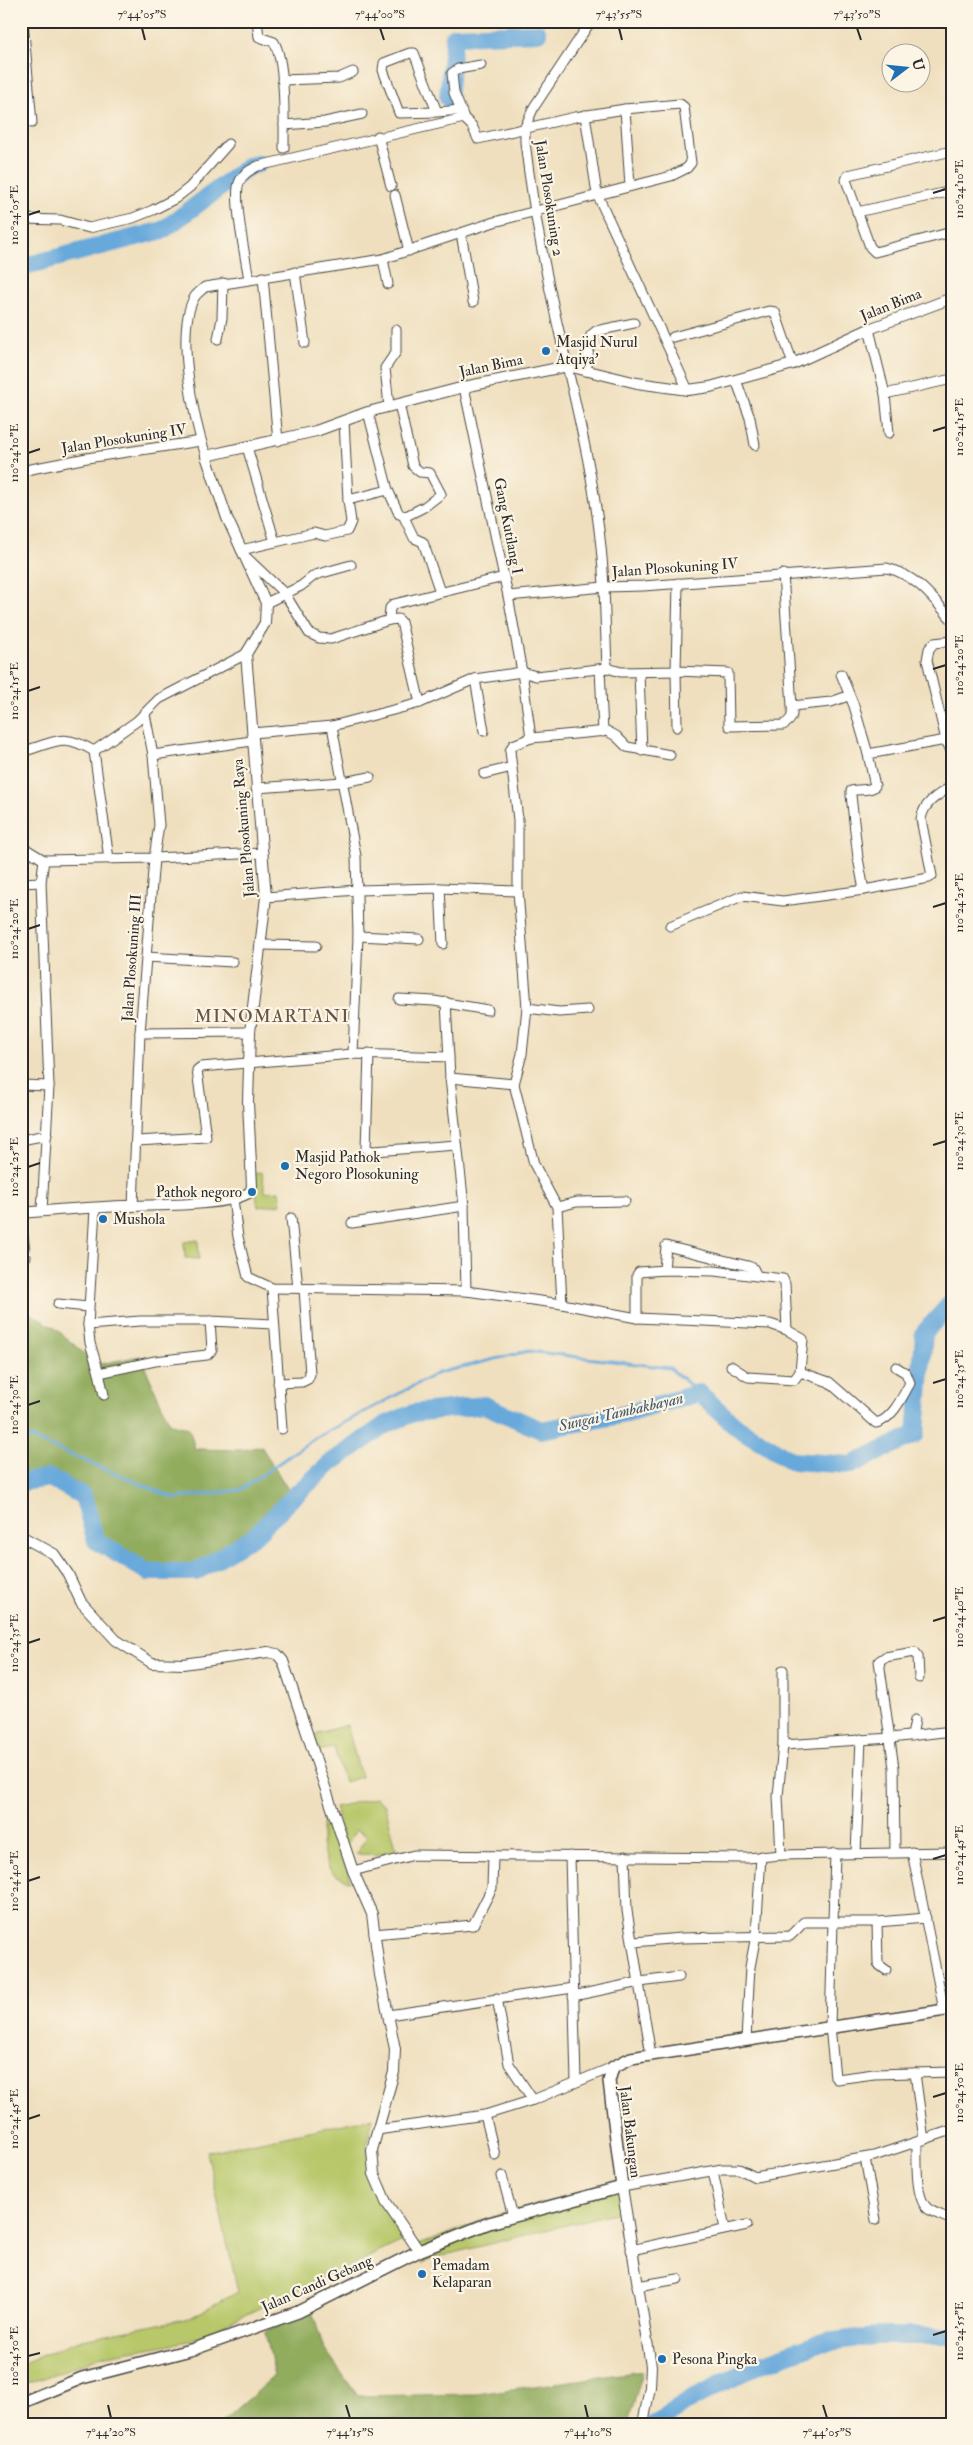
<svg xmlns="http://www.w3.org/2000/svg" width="973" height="2445" viewBox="0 0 973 2445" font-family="'IM FELL Double Pica',serif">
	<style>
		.green { fill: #b7c769; stroke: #71794a }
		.forest { fill: #91ac5d; stroke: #5e6c44 }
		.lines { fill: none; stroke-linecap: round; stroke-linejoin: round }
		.stream { stroke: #67a9db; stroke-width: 3 }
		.river { stroke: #67a9db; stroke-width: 18 }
		.minor-casing { stroke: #484641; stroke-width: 11 }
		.tertiary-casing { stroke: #484641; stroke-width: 12 }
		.secondary-casing { stroke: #484641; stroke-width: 14 }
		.minor { stroke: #fff; stroke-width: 9 }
		.tertiary { stroke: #fff; stroke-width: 10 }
		.secondary { stroke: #fff; stroke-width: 11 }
		.ticks { fill: none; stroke: #2b2b2b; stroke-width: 2 }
		.poi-dot { fill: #1f6fb2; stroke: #fcf5e5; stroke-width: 2 }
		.labels { text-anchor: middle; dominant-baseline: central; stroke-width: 4.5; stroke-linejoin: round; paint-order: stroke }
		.street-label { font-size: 15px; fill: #2b2b2b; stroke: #fcf5e5 }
		.poi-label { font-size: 15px; fill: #2b2b2b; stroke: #fcf5e5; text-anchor: start }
		.water-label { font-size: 16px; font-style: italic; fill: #405769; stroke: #fcf5e5 }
		.quarter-label { font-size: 18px; letter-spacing: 1px; fill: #665444; stroke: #fcf5e5 }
		.neatline { fill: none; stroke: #2b2b2b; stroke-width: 2 }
		.ticks-label { font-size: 12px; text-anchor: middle; fill: #2b2b2b }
	</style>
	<rect width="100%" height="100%" fill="#fcf5e5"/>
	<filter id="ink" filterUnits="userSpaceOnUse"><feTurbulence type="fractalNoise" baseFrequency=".02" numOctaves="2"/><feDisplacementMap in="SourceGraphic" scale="10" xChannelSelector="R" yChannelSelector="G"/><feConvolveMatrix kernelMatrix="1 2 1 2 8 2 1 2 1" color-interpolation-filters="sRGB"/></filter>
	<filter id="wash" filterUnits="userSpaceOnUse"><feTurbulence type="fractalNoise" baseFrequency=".0096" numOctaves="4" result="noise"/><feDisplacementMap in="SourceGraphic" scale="20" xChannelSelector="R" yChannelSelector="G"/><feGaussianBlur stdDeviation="1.12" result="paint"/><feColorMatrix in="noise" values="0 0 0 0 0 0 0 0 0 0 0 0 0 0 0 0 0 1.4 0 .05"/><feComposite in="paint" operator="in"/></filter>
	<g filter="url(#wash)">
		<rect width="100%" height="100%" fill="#efdfbe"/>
		<g class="green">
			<polygon points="262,1172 265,1192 279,1191 281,1204 258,1207 253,1174"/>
			<polygon points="198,1240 199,1259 185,1258 184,1242"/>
			<polygon points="347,1725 361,1777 344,1782 334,1747 319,1751 315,1734"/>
			<polygon points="376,1798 385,1805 398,1855 356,1854 367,1836 356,1830 345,1847 335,1807"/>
			<path d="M 325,1802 L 347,1860 L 350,1882 C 344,1879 333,1875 330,1869 C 318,1849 322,1825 325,1802 Z"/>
			<polygon points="373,2118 367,2143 371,2172 407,2239 189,2341 106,2355 21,2386 21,2364 82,2339 190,2318 238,2292 207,2152"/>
			<polygon points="619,2183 622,2211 441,2256 422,2263 419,2245 492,2217"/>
		</g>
		<g class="forest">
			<polygon points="21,1308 55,1328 97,1365 140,1356 170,1424 189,1428 195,1449 243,1450 261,1446 289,1491 252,1529 193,1566 144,1568 99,1539 86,1494 47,1472 21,1477"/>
			<polygon points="311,2308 324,2349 358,2396 477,2394 643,2371 628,2424 220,2424 275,2376 265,2332"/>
		</g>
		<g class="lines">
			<polyline class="stream" points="21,1443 28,1437 174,1498 240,1490 315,1438 438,1373 528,1351 670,1368 699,1393"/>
			<g class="river">
				<polyline points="448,98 454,36 538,33"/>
				<polyline points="21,267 163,230 249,166 258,164"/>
				<polyline points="21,1482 50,1478 83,1496 96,1541 148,1572 196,1572 255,1535 292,1498 332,1462 385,1425 413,1413 484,1405 541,1430 626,1414 699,1393 737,1427 792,1461 851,1465 916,1434 924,1333 949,1305 952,1308"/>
				<polyline points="653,2424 697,2396 761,2364 819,2343 876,2336 952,2336"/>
			</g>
		</g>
	</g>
	<g filter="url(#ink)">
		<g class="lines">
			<g class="minor-casing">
				<g id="minor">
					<polyline points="23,21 32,123"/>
					<path d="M 257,21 L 259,37 L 274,42 C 286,63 284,123 284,148"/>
					<path d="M 591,21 L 534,107 L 525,127 L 525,142 C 532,201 543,260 556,318 C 576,407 600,495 604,587 L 643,586 L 887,568 C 916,575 933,598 952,620"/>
					<polyline points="282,80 339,78 353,72"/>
					<polyline points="625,109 630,186"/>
					<polyline points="437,112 399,113 383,70 384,63 410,53 414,53 437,112 461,110"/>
					<polyline points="463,115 454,93 452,73 458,69 481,65"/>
					<polyline points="585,115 597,194 688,390"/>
					<polyline points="284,125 325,122 362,114"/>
					<polyline points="378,136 391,186"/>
					<polyline points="952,151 848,175 846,180 870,247 875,252 952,232"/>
					<polyline points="395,195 409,251"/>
					<polyline points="857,212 952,191"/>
					<polyline points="21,219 60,220 89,228 133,218 153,210 176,198 190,187 228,144"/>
					<polyline points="461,233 473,302"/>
					<polyline points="383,259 388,284"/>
					<polyline points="295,272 305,343"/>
					<polyline points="263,277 278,441"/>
					<polyline points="869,329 885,394 889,433"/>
					<polyline points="673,337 769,311 775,312 793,364"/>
					<polyline points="218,339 222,318 223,283"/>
					<polyline points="586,371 591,335 596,331 634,323"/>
					<polyline points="736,380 750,418 755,445"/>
					<polyline points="464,387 508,596 522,672 531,738 513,745 510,751 518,820 518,891 527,1008 522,1054 514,1084 534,1164 557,1207 562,1304"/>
					<polyline points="885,394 952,379"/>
					<polyline points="389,406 385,368 396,352 396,330"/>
					<polyline points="368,412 388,490 399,514 406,516 424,507 441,494 430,473 420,472 413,466 399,404"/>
					<polyline points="344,421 348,500"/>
					<polyline points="247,447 275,542"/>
					<path d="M 206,456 C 194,420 175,333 194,298 C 196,294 202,290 205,287 L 383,259 L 494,222 L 671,176 L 687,168 L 691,163 L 684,107 L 680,104 L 625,109 L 575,117 L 478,139 L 472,126 L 464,118 L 258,166 C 250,170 242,174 239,183 C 233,198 246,261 249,279"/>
					<polyline points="21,471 87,458 201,441"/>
					<polyline points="404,517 414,538 423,542 440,592"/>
					<polyline points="241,550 314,533 325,536 347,531 351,522 348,500 388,490"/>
					<polyline points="247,558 285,594 309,633 319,638 331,639 389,620 390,608 394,604 504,577"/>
					<polyline points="266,603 301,586 315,575 351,565"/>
					<polyline points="389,620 398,619 401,622 420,703"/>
					<polyline points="952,641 934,643 929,649 927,660 946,740 952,753"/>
					<polyline points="607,668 621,672 676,671 678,583"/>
					<polyline points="600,669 603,732"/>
					<polyline points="639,673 642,751"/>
					<polyline points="841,674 854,706 868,754"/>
					<polyline points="475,679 484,731"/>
					<polyline points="792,706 831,702 848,696"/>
					<polyline points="332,726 356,856 358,936 353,1054"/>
					<path d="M 677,727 L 676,671 L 728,673 L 729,726 L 783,725 C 792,720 793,716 792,706 L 783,574"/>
					<polyline points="252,733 332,726 420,703 475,679 522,672 536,676 607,668 604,587 508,596"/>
					<polyline points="531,738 607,731 616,736 627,747 670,755"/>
					<path d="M 946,740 L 868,754 L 875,786 C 869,792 859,788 851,791 L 851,795 L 858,858 L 864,890 L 929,878 L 932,876 L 921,819 C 924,802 938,795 952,786"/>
					<polyline points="94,751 109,859"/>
					<path d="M 21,752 C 56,743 60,731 94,751 L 137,721 L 159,699 L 246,654"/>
					<polyline points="153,755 252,741"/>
					<polyline points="484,774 512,767"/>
					<polyline points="256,788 343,782 370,777"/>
					<polyline points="21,846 44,860 154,858 263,853"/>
					<polyline points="21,883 41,882"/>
					<polyline points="440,888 443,944"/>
					<polyline points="266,897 357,890 440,888 518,891"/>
					<polyline points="670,926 742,896 783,901 864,890"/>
					<polyline points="358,936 419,939"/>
					<polyline points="260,945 316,946"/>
					<polyline points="146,957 233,962"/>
					<polyline points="399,999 434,1001 488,1010"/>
					<polyline points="446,1002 450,1078 464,1206 466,1291"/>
					<polyline points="527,1008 559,1012 588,1010"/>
					<polyline points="140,1033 250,1032"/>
					<polyline points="369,1053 366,1149 373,1151 457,1145"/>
					<polyline points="450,1078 514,1084"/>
					<polyline points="21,1085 49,1086"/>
					<polyline points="21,1140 47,1135"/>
					<polyline points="137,1141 206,1137 197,1070 201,1067 353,1054 449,1057"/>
					<path d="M 233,1199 L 238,1237 L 248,1277 L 272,1288 L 466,1291 L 562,1304 L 637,1318 L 770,1324 L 787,1330 L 803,1339 L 800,1372 L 829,1382 L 876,1423 C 892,1420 903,1396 910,1383 L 906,1373 L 896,1367"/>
					<polyline points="133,1206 140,1033 154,858 159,825 153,755 145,714"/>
					<polyline points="557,1207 577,1202 625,1201"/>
					<polyline points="95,1209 88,1325 90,1343 99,1373 155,1361 207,1355 212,1350 210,1321 273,1324"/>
					<polyline points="42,1211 49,1086 41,882 44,860"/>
					<polyline points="291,1218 298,1288"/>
					<polyline points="21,1222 26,1257"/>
					<polyline points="352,1223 464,1206"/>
					<polyline points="664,1270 666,1246 748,1266 753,1268 757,1276"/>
					<polyline points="272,1288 282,1429"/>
					<polyline points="58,1304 88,1307"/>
					<polyline points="637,1318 637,1275 639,1272 664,1270 714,1271 783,1279 785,1284 787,1330"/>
					<polyline points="88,1325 140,1321 210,1321"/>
					<polyline points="731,1366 748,1377 794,1380 800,1372"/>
					<polyline points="99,1373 104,1395"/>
					<polyline points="278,1383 302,1382 308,1379 310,1374 304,1289"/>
					<polyline points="912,1736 915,1720"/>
					<polyline points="783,1745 891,1738 952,1731"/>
					<polyline points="895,1852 894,1768 879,1661 885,1657 915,1652 918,1656 919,1678"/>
					<polyline points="912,1852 944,2010"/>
					<polyline points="835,1853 830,2026 835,2077 837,2079 874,2074 952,2072"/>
					<polyline points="856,1853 861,1739"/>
					<polyline points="781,1855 778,1796 783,1745 783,1670"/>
					<polyline points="570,1856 576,2081"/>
					<polyline points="625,1856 627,1911 651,2055"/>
					<polyline points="353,1871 414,1855 747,1858 781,1855 952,1852"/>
					<polyline points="877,1922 878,1964 886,1970"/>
					<polyline points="374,1934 473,1925 492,1888 493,1856"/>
					<polyline points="634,1942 681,1938 790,1936 804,1922 877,1922 926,1918"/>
					<polyline points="573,1996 640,1982 679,1977"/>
					<polyline points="497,1998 509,2064 533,2100"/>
					<polyline points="388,2015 573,1988"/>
					<polyline points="746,2040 750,1967 756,1935 761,1856"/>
					<polyline points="915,2073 924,2140"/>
					<polyline points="485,2115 495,2155"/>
					<polyline points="377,2130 485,2115 533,2100 613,2067"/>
					<path d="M 917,2143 C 917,2159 915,2197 927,2208 C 933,2213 944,2216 952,2220"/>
					<polyline points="865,2158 876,2220"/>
					<polyline points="713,2171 725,2229"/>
					<polyline points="502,2176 513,2216"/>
					<polyline points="622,2187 722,2169 739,2169 755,2177 874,2156 952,2130"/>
					<polyline points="631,2250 747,2225"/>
					<polyline points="637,2286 678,2279"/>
				</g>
			</g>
			<g class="tertiary-casing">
				<g id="tertiary">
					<path d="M 21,1213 C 54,1210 88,1208 121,1206 C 150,1205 229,1207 250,1192 L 252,1186 L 248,1102 L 250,1032 L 266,897 L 246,654 L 265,623 L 266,603 L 227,518 L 206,456 L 316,431 L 368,412 L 464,387 L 568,366 L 637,383 L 688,390 L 710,387 L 793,364 L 869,329 L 952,298"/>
					<polyline points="21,1536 54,1554 68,1574 81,1602 116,1640 152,1663 183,1664 268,1652 277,1654 283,1661 353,1871 372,1914 380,1975 395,2049 394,2072 372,2150 374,2174 386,2202 419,2251"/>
					<polyline points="622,2187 651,2366 650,2387 643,2424"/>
				</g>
			</g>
			<g class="secondary-casing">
				<polyline id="secondary" points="21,2403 82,2378 194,2349 298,2312 419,2251 489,2223 622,2187 609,2081 613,2067 631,2058 952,2009"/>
			</g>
			<use href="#minor" class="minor"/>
			<use href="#tertiary" class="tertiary"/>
			<use href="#secondary" class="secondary"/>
		</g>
	</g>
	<path class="ticks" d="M 142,28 L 145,40M 380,28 L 384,40M 619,28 L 622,40M 857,28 L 861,40M 933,193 L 946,189M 28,215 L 40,211M 933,431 L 946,427M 28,453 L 40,449M 933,669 L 946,665M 28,691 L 40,687M 933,907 L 946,903M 28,929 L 40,925M 933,1145 L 946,1141M 28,1167 L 40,1163M 933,1383 L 946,1379M 28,1405 L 40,1401M 933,1621 L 946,1617M 28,1643 L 40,1639M 933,1859 L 946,1855M 28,1881 L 40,1877M 933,2097 L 946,2093M 28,2119 L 40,2115M 933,2335 L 946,2331M 28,2356 L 40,2353M 108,2405 L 111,2418M 346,2405 L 350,2418M 585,2405 L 588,2418M 823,2405 L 827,2418"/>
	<g class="poi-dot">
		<circle cx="546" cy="351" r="5"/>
		<circle cx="285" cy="1166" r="5"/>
		<circle cx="252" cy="1192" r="5"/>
		<circle cx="103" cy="1219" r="5"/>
		<circle cx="422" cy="2274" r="5"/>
		<circle cx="662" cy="2359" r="5"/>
	</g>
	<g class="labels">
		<g class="street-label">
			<text transform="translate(549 198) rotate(81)">Jalan Plosokuning 2</text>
			<text transform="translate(891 305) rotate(-22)">Jalan Bima</text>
			<text transform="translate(491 366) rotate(-12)">Jalan Bima</text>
			<text transform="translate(124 439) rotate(-9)">Jalan Plosokuning IV</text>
			<text transform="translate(508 526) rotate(79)">Gang Kutilang I</text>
			<text transform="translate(675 568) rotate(-4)">Jalan Plosokuning IV</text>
			<text transform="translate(244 828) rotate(-95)">Jalan Plosokuning Raya</text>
			<text transform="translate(132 958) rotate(-86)">Jalan Plosokuning III</text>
			<text transform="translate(630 2132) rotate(83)">Jalan Bakungan</text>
			<text transform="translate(317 2284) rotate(-24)">Jalan Candi Gebang</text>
		</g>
		<g class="poi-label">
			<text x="556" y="342">Masjid Nurul<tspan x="556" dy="17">Atqiya'</tspan></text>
			<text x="295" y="1157">Masjid Pathok<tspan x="295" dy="17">Negoro Plosokuning</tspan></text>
			<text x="242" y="1192" text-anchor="end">Pathok negoro</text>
			<text x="113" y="1219">Mushola</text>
			<text x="432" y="2265">Pemadam<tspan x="432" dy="17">Kelaparan</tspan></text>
			<text x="672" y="2359">Pesona Pingka</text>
		</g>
		<g class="water-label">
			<text transform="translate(621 1412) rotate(-13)">Sungai Tambakbayan</text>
		</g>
		<g class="quarter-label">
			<text x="272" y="1016">MINOMARTANI</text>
		</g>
	</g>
	<rect width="973" height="2445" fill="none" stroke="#fcf5e5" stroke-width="55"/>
	<g transform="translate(906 68) rotate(74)"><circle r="24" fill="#fcf5e5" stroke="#a8a49b"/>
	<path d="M0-4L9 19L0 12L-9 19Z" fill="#1f6fb2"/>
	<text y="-8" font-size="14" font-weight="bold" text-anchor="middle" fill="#2b2b2b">U</text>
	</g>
	<rect x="28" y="28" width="918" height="2390" class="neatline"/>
	<g class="ticks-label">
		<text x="142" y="18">7°44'05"S</text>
		<text x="380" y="18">7°44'00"S</text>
		<text x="619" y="18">7°43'55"S</text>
		<text x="857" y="18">7°43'50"S</text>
		<text transform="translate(959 189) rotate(-90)" y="4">110°24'10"E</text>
		<text transform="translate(14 215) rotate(-90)" y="4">110°24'05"E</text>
		<text transform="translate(959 427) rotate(-90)" y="4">110°24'15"E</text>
		<text transform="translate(14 453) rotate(-90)" y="4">110°24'10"E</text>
		<text transform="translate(959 665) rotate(-90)" y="4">110°24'20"E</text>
		<text transform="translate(14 691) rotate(-90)" y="4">110°24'15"E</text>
		<text transform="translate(959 903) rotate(-90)" y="4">110°24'25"E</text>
		<text transform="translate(14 929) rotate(-90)" y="4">110°24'20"E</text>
		<text transform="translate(959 1141) rotate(-90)" y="4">110°24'30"E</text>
		<text transform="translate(14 1167) rotate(-90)" y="4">110°24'25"E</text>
		<text transform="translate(959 1379) rotate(-90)" y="4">110°24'35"E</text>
		<text transform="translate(14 1405) rotate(-90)" y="4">110°24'30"E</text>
		<text transform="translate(959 1617) rotate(-90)" y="4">110°24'40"E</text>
		<text transform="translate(14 1643) rotate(-90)" y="4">110°24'35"E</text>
		<text transform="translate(959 1855) rotate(-90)" y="4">110°24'45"E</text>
		<text transform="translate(14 1881) rotate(-90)" y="4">110°24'40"E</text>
		<text transform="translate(959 2093) rotate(-90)" y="4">110°24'50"E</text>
		<text transform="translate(14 2119) rotate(-90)" y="4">110°24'45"E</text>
		<text transform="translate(959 2331) rotate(-90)" y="4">110°24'55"E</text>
		<text transform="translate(14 2356) rotate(-90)" y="4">110°24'50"E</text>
		<text x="111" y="2436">7°44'20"S</text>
		<text x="350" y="2436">7°44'15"S</text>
		<text x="588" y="2436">7°44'10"S</text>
		<text x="827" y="2436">7°44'05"S</text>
	</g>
</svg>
